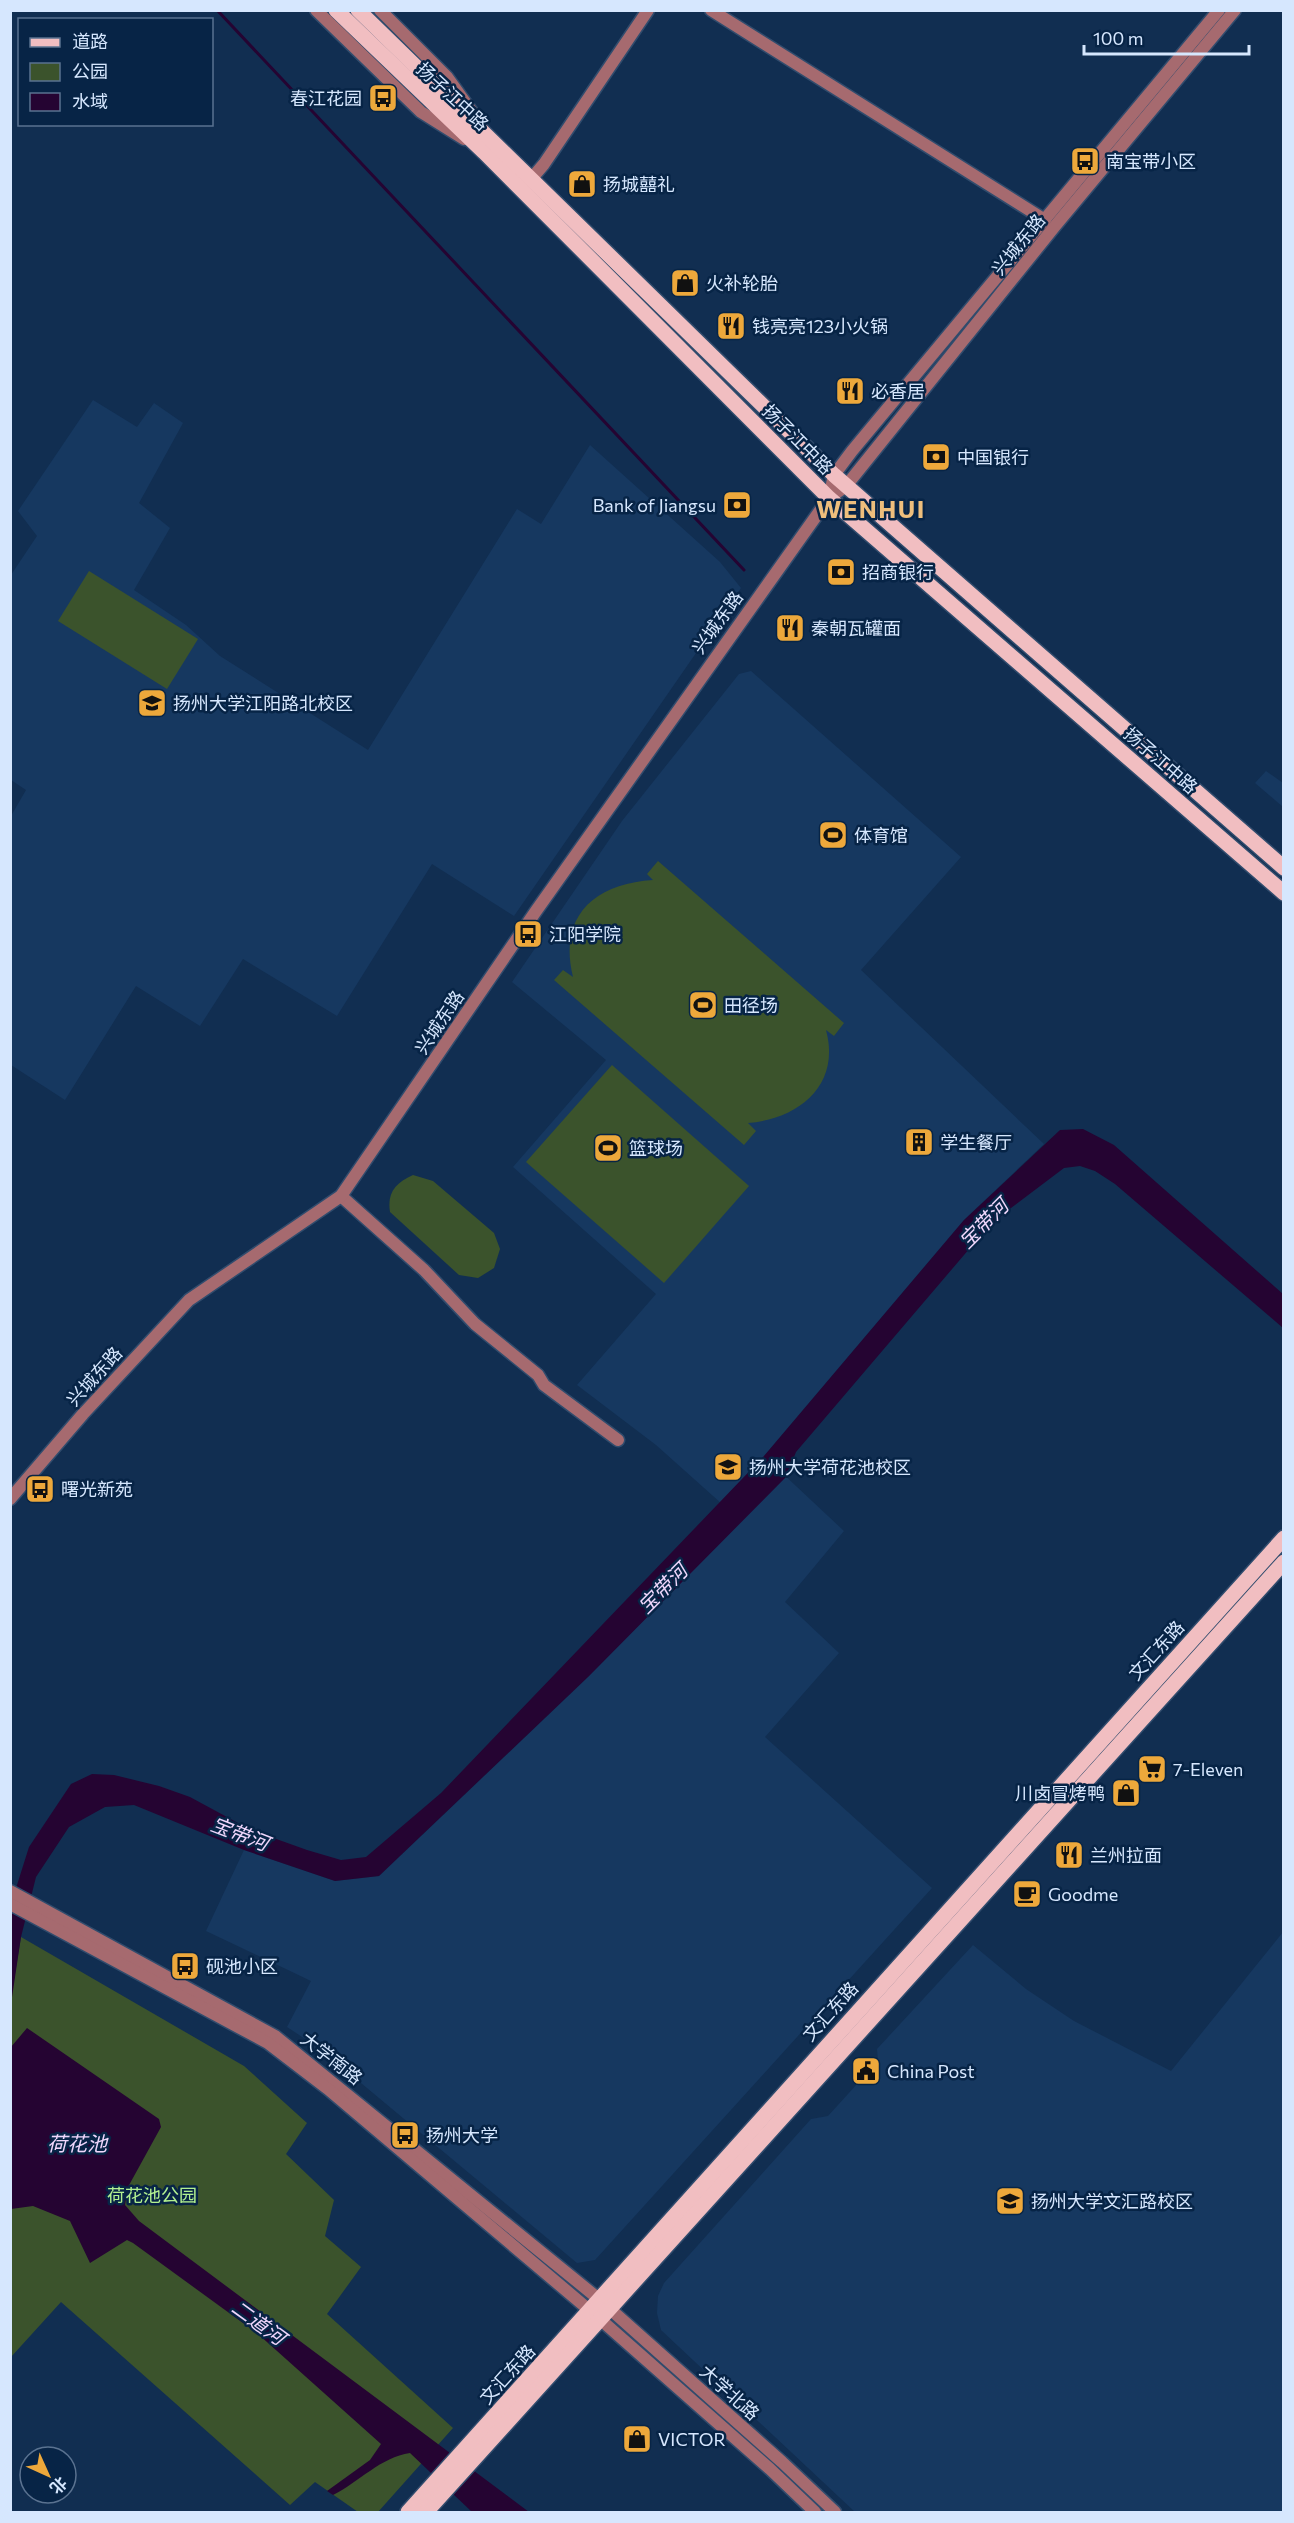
<svg xmlns="http://www.w3.org/2000/svg" width="1294" height="2523" viewBox="0 0 1294 2523" font-family="Commissioner,'Noto Sans SC',sans-serif">
	<style>
		.built { fill: #163860 }
		.green { fill: #3b532c }
		.water { fill: #250432 }
		.lines { fill: none; stroke-linecap: round; stroke-linejoin: round }
		.stream { stroke: #250432; stroke-width: 3 }
		.minor-casing { stroke: #314c6d; stroke-width: 15 }
		.major-casing { stroke: #314c6d; stroke-width: 18 }
		.minor { stroke: #a66a6f; stroke-width: 12 }
		.major { stroke: #f1bec1; stroke-width: 15 }
		.labels { text-anchor: middle; dominant-baseline: central; stroke-width: 5; stroke-linejoin: round; paint-order: stroke }
		.street-label { font-size: 18px; fill: #d6e7fe; stroke: #072446 }
		.poi-label { font-size: 18px; fill: #d6e7fe; stroke: #072446; text-anchor: start }
		.park-label { font-size: 18px; fill: #b3f190; stroke: #072446 }
		.water-label { font-size: 20px; font-style: italic; fill: #f0d7fc; stroke: #072446 }
		.district-label { font-size: 24px; font-weight: bold; letter-spacing: 1.5px; fill: #eebe7c; stroke: #072446 }
	</style>
	<rect width="100%" height="100%" fill="#112e51"/>
	<g class="built">
		<polygon points="93,400 137,427 154,403 183,423 139,503 170,528 134,590 186,625 220,656 368,750 517,509 541,524 590,445 720,562 741,588 514,916 432,864 337,1016 243,959 200,1026 136,986 65,1100 11,1065 11,816 26,790 11,780 11,575 37,536 18,511"/>
		<polygon points="751,671 961,857 861,970 1044,1144 964,1220 764,1456 844,1531 785,1602 839,1653 765,1737 932,1888 595,2260 577,2263 319,2048 287,2027 311,1981 206,1931 244,1850 335,1881 379,1876 589,1676 741,1521 656,1445 577,1385 656,1294 513,1167 606,1060 512,982 622,821 739,674"/>
		<polygon points="1266,771 1283,783 1283,807 1255,783"/>
		<polygon points="1283,1932 1283,2512 855,2512 661,2330 657,2313 658,2296 664,2283 811,2119 828,2116 878,2061 877,2049 973,1945 1026,1989 1074,2021 1171,2071"/>
	</g>
	<g class="green">
		<polygon points="89,571 198,639 167,689 58,621"/>
		<path d="M 658,861 L 844,1023 L 834,1036 L 826,1030 C 841,1085 799,1119 748,1123 L 756,1131 L 744,1145 L 554,980 L 563,970 L 573,977 C 558,916 594,884 653,880 L 647,874 Z"/>
		<polygon points="612,1065 749,1186 664,1283 526,1162"/>
		<path d="M 413,1175 L 433,1181 L 494,1233 L 500,1249 L 494,1268 L 478,1278 L 459,1275 L 390,1212 C 387,1193 395,1183 413,1175 Z"/>
		<polygon points="21,1937 244,2066 307,2123 286,2154 334,2200 325,2236 361,2267 327,2314 453,2428 378,2512 358,2512 315,2482 290,2505 61,2302 11,2357 10,2004"/>
	</g>
	<g class="water">
		<polygon points="1083,1129 1114,1145 1283,1294 1283,1328 1115,1184 1095,1171 1080,1166 1064,1168 1003,1214 970,1248 796,1452 786,1477 589,1676 379,1876 335,1881 244,1850 134,1805 105,1807 69,1827 36,1877 21,1937 11,2004 11,1904 29,1847 71,1784 92,1774 114,1775 159,1786 190,1797 251,1830 307,1850 341,1860 366,1857 441,1793 764,1456 964,1220 1060,1130"/>
		<path d="M 27,2028 L 159,2119 L 161,2127 L 128,2187 L 125,2205 L 139,2221 L 529,2512 L 472,2512 L 410,2453 C 381,2457 359,2482 333,2495 L 327,2491 L 370,2460 L 381,2444 L 258,2334 L 133,2243 L 127,2240 L 90,2263 L 70,2221 L 33,2206 L 11,2209 L 11,2047 Z"/>
	</g>
	<g class="lines">
		<polyline class="stream" points="217,10 744,570"/>
		<g class="minor-casing">
			<g id="minor">
				<polyline points="316,10 421,112 464,139"/>
				<polyline points="380,10 447,77 480,123"/>
				<polyline points="711,10 1045,220"/>
				<polyline points="527,184 544,164 648,10"/>
				<polyline points="829,498 834,475 852,451 1219,10"/>
				<polyline points="341,1196 424,1270 475,1324 538,1375 544,1385 618,1440"/>
				<polyline points="10,1499 83,1414 189,1300 341,1196 536,911 829,498 846,486 1055,226 1235,10"/>
				<polyline points="10,1891 275,2036 600,2300 782,2462 835,2512"/>
				<polyline points="10,1904 268,2043 328,2089 601,2320 770,2469 815,2512"/>
			</g>
		</g>
		<g class="major-casing">
			<g id="major">
				<polyline points="336,10 484,152 829,498 1284,893"/>
				<polyline points="358,10 834,475 1284,868"/>
				<polyline points="408,2512 1284,1538"/>
				<polyline points="426,2512 1284,1562"/>
			</g>
		</g>
		<use href="#minor" class="minor"/>
		<use href="#major" class="major"/>
	</g>
	<defs>
		<g id="bus-square" transform="scale(1.5)"><rect x="-9" y="-9" width="18" height="18" rx="4" fill="#eda83b" stroke="#072446"/><path d="M-5-6H5V4H4V6H2V4H-2V6H-4V4H-5ZM-3.5-4V0h7V-4ZM-3.5 1.2v1.5H-2V1.2ZM2 1.2v1.5H3.5V1.2Z" fill="#111"/></g>
		<g id="shop-square" transform="scale(1.5)"><rect x="-9" y="-9" width="18" height="18" rx="4" fill="#eda83b" stroke="#072446"/><path d="M-5-2.5h2.3a2.7 3.5 0 0 1 5.4 0H5L5.5 6h-11ZM-1.5-2.5h3a1.5 2.3 0 0 0-3 0Z" fill="#111"/></g>
		<g id="restaurant-square" transform="scale(1.5)"><rect x="-9" y="-9" width="18" height="18" rx="4" fill="#eda83b" stroke="#072446"/><path d="M-5-6h1v4h1v-4h1v4h1v-4h1v5L-1.5 .5V6h-2V.5L-5-1ZM5-6V6H3V1.5H1.5Q1.5-4 5-6Z" fill="#111"/></g>
		<g id="bank-square" transform="scale(1.5)"><rect x="-9" y="-9" width="18" height="18" rx="4" fill="#eda83b" stroke="#072446"/><path d="M-6-4H6V4H-6ZM0-2.3a2.3 2.3 0 1 0 0 4.6a2.3 2.3 0 1 0 0-4.6Z" fill="#111"/></g>
		<g id="university-square" transform="scale(1.5)"><rect x="-9" y="-9" width="18" height="18" rx="4" fill="#eda83b" stroke="#072446"/><path d="M0-5L7-2L0 1L-7-2ZM-4 1L0 2.5L4 1V4Q0 6-4 4Z" fill="#111"/></g>
		<g id="stadium-square" transform="scale(1.5)"><rect x="-9" y="-9" width="18" height="18" rx="4" fill="#eda83b" stroke="#072446"/><path d="M0-5a6.5 5 0 1 0 0 10a6.5 5 0 1 0 0-10ZM-3.5-1.8h7v3.6h-7Z" fill="#111"/></g>
		<g id="building-square" transform="scale(1.5)"><rect x="-9" y="-9" width="18" height="18" rx="4" fill="#eda83b" stroke="#072446"/><path d="M-4-6H4V6H1V3H-1V6H-4ZM-2.5-4.3h1.7v1.8h-1.7ZM.8-4.3h1.7v1.8H.8ZM-2.5-1h1.7V.8h-1.7ZM.8-1h1.7V.8H.8Z" fill="#111"/></g>
		<g id="supermarket-square" transform="scale(1.5)"><rect x="-9" y="-9" width="18" height="18" rx="4" fill="#eda83b" stroke="#072446"/><path d="M-6-5.5h2.5l.6 2H6L4.5 2H-2.5L-4.4-4H-6ZM-1.5 3.2a1.3 1.3 0 1 0 .1 0ZM3 3.2a1.3 1.3 0 1 0 .1 0Z" fill="#111"/></g>
		<g id="cafe-square" transform="scale(1.5)"><rect x="-9" y="-9" width="18" height="18" rx="4" fill="#eda83b" stroke="#072446"/><path d="M-5.5-4.5H6V0H3Q3 3.5 0 3.5H-2.5Q-5.5 3.5-5.5 0ZM3-3.2v2h1.7v-2ZM-6 4.5H4V6H-6Z" fill="#111"/></g>
		<g id="civic-square" transform="scale(1.5)"><rect x="-9" y="-9" width="18" height="18" rx="4" fill="#eda83b" stroke="#072446"/><path d="M-.6-6.5H3V-4.5H.6V-3L4-1V1h2V6H-6V1h2V-1L-.6-3ZM-1.2 2.5V6h2.4V2.5Z" fill="#111"/></g>
	</defs>
	<g fill-rule="evenodd">
		<use href="#bus-square" x="383" y="98"/>
		<use href="#bus-square" x="1085" y="161"/>
		<use href="#shop-square" x="582" y="184"/>
		<use href="#shop-square" x="685" y="283"/>
		<use href="#restaurant-square" x="731" y="326"/>
		<use href="#restaurant-square" x="850" y="391"/>
		<use href="#bank-square" x="936" y="457"/>
		<use href="#bank-square" x="737" y="505"/>
		<use href="#bank-square" x="841" y="572"/>
		<use href="#restaurant-square" x="790" y="628"/>
		<use href="#university-square" x="152" y="703"/>
		<use href="#stadium-square" x="833" y="835"/>
		<use href="#bus-square" x="528" y="934"/>
		<use href="#stadium-square" x="703" y="1005"/>
		<use href="#building-square" x="919" y="1142"/>
		<use href="#stadium-square" x="608" y="1148"/>
		<use href="#university-square" x="728" y="1467"/>
		<use href="#bus-square" x="40" y="1489"/>
		<use href="#supermarket-square" x="1152" y="1769"/>
		<use href="#shop-square" x="1126" y="1793"/>
		<use href="#restaurant-square" x="1069" y="1855"/>
		<use href="#cafe-square" x="1027" y="1894"/>
		<use href="#bus-square" x="185" y="1966"/>
		<use href="#civic-square" x="866" y="2071"/>
		<use href="#bus-square" x="405" y="2135"/>
		<use href="#university-square" x="1010" y="2201"/>
		<use href="#shop-square" x="637" y="2439"/>
	</g>
	<g class="labels">
		<g class="street-label">
			<text transform="translate(453 96) rotate(43)">扬子江中路</text>
			<text transform="translate(1018 244) rotate(-51)">兴城东路</text>
			<text transform="translate(798 439) rotate(45)">扬子江中路</text>
			<text transform="translate(717 622) rotate(-54)">兴城东路</text>
			<text transform="translate(1161 760) rotate(41)">扬子江中路</text>
			<text transform="translate(439 1022) rotate(-56)">兴城东路</text>
			<text transform="translate(94 1376) rotate(-48)">兴城东路</text>
			<text transform="translate(1156 1650) rotate(-48)">文汇东路</text>
			<text transform="translate(830 2011) rotate(-48)">文汇东路</text>
			<text transform="translate(332 2058) rotate(38)">大学南路</text>
			<text transform="translate(507 2374) rotate(-48)">文汇东路</text>
			<text transform="translate(730 2392) rotate(42)">大学北路</text>
		</g>
		<g class="poi-label">
			<text x="362" y="98" text-anchor="end">春江花园</text>
			<text x="1106" y="161">南宝带小区</text>
			<text x="603" y="184">扬城囍礼</text>
			<text x="706" y="283">火补轮胎</text>
			<text x="752" y="326">钱亮亮123小火锅</text>
			<text x="871" y="391">必香居</text>
			<text x="957" y="457">中国银行</text>
			<text x="716" y="505" text-anchor="end">Bank of Jiangsu</text>
			<text x="862" y="572">招商银行</text>
			<text x="811" y="628">秦朝瓦罐面</text>
			<text x="173" y="703">扬州大学江阳路北校区</text>
			<text x="854" y="835">体育馆</text>
			<text x="549" y="934">江阳学院</text>
			<text x="724" y="1005">田径场</text>
			<text x="940" y="1142">学生餐厅</text>
			<text x="629" y="1148">篮球场</text>
			<text x="749" y="1467">扬州大学荷花池校区</text>
			<text x="61" y="1489">曙光新苑</text>
			<text x="1173" y="1769">7-Eleven</text>
			<text x="1105" y="1793" text-anchor="end">川卤冒烤鸭</text>
			<text x="1090" y="1855">兰州拉面</text>
			<text x="1048" y="1894">Goodme</text>
			<text x="206" y="1966">砚池小区</text>
			<text x="887" y="2071">China Post</text>
			<text x="426" y="2135">扬州大学</text>
			<text x="1031" y="2201">扬州大学文汇路校区</text>
			<text x="658" y="2439">VICTOR</text>
		</g>
		<g class="park-label">
			<text x="152" y="2195">荷花池公园</text>
		</g>
		<g class="water-label">
			<text transform="translate(983 1223) rotate(-45)">宝带河</text>
			<text transform="translate(662 1588) rotate(-45)">宝带河</text>
			<text transform="translate(240 1833) rotate(21)">宝带河</text>
			<text x="77" y="2143">荷花池</text>
			<text transform="translate(259 2322) rotate(36)">二道河</text>
		</g>
		<g class="district-label">
			<text x="871" y="508">WENHUI</text>
		</g>
	</g>
	<rect width="1294" height="2523" fill="none" stroke="#d6e7fe" stroke-width="24"/>
	<rect x="18" y="18" width="195" height="108" fill="#072446" stroke="#5a7290" stroke-width="1.5"/>
	<rect x="30" y="38" width="30" height="9" fill="#f1bec1" stroke="#5a7290" stroke-width="1.5"/>
	<text x="72" y="48" font-size="18" fill="#d6e7fe">道路</text>
	<rect x="30" y="63" width="30" height="18" fill="#3b532c" stroke="#5a7290" stroke-width="1.5"/>
	<text x="72" y="78" font-size="18" fill="#d6e7fe">公园</text>
	<rect x="30" y="93" width="30" height="18" fill="#250432" stroke="#5a7290" stroke-width="1.5"/>
	<text x="72" y="108" font-size="18" fill="#d6e7fe">水域</text>
	<g transform="translate(48 2475) rotate(135)"><circle r="28" fill="#072446" stroke="#5a7290" stroke-width="1.5"/>
	<path d="M0-4.5L10 22L0 15L-10 22Z" fill="#eda83b"/>
	<text y="-9" font-size="16" font-weight="bold" text-anchor="middle" fill="#d6e7fe">北</text>
	</g>
	<path d="M1084 45v9h165v-9" fill="none" stroke="#d6e7fe" stroke-width="3"/>
	<text x="1093" y="45" font-size="18" fill="#d6e7fe" stroke="#072446" stroke-width="4.5" paint-order="stroke">100 m</text>
</svg>
